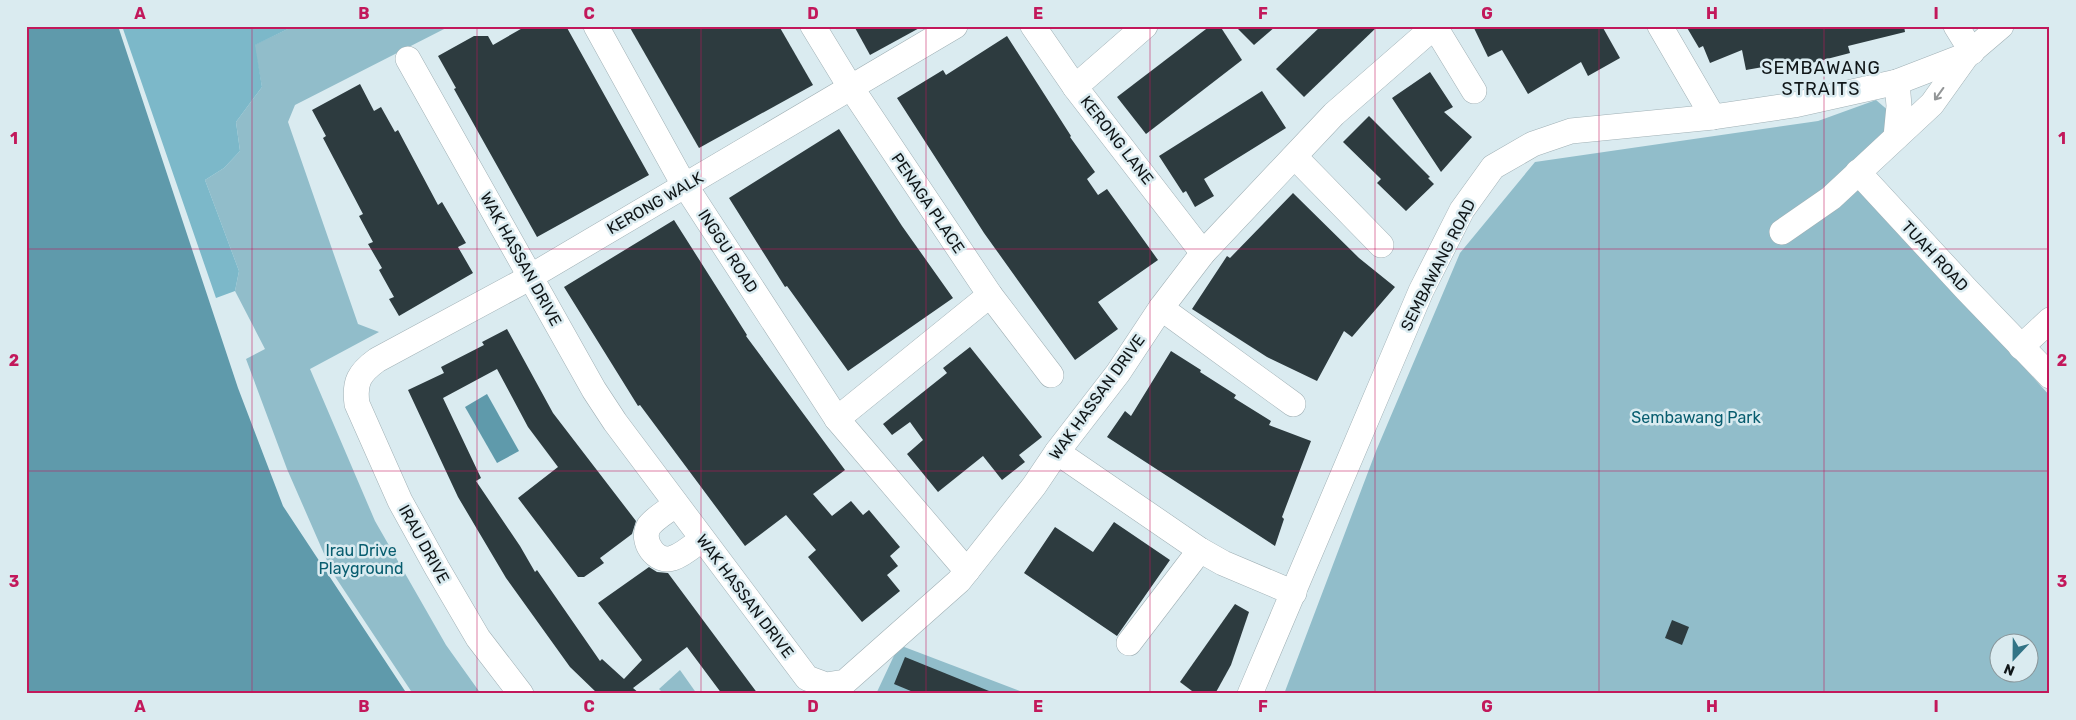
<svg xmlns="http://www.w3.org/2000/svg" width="2076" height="720" viewBox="0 0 2076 720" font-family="Rubik,sans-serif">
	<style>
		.green { fill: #91bdca; fill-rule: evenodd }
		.forest { fill: #7cb8c9 }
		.water { fill: #5f9aab }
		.building { fill: #2d3b3f }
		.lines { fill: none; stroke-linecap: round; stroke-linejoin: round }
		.minor-casing { stroke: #a0b0b5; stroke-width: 26 }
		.minor { stroke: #fff; stroke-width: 25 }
		.oneway { stroke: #939697 }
		.grid { fill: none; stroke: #c2185b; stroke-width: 1; stroke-opacity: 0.55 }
		.labels { text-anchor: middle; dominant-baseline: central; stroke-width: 5; stroke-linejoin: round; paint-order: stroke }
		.street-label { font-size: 16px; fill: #101618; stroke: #daebf0 }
		.park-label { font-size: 16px; fill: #085d6f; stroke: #daebf0 }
		.neighbourhood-label { font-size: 18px; letter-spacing: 1px; fill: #101618; stroke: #daebf0 }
		.neatline { fill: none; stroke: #c2185b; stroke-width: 2 }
		.grid-label { font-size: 16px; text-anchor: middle; font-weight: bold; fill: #c2185b }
	</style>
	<rect width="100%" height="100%" fill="#daebf0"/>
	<g class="green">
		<polygon points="294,26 450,26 295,105 288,122 358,324 379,332 310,369 375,521 446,645 481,694 413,694 332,572 287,469 246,359 265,349 235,291 239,271 205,180 224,168 240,151 236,122 262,87 254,45"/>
		<path d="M 1876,100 L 1890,112 L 1894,125 L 1847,171 L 2050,396 L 2050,694 L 1284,694 L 1376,451 L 1460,253 L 1535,162 L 1818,121 ZM 1998,642 L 2028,642 L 2028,672 L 1998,672 Z"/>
		<polygon points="899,645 1028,694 876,694"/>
		<polygon points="680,670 697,694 664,694 659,689"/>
	</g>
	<polygon class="forest" points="122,26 294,26 255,45 262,87 236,122 240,151 224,168 205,180 239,271 235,291 216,298"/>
	<g class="water">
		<polygon points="26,26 118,26 238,388 283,506 407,694 26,694"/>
		<polygon points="487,394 519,451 497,463 465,407"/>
	</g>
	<g class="building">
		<polygon points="526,26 566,26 649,175 537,237 454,89 456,88 438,56 474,36 488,36 493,45"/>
		<polygon points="629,26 779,26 813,85 699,148"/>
		<polygon points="854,26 923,26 870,55"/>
		<polygon points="1210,26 1220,26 1242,60 1146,134 1117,97"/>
		<polygon points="1235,26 1276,26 1254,45"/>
		<polygon points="1321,26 1378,26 1304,97 1276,69"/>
		<polygon points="1473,26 1602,26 1620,58 1588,76 1581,62 1528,94 1502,50 1488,57"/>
		<polygon points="1686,26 1904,26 1905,32 1848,46 1850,53 1800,66 1798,61 1746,70 1742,50 1710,63 1703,46 1699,48"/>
		<polygon points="1007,36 1071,136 1070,137 1095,172 1087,179 1098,195 1107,189 1158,260 1098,302 1118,329 1075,360 984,233 897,98 943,70 946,75"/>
		<polygon points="1430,72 1453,107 1444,112 1472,137 1441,172 1392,98"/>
		<polygon points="360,84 374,111 381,107 395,132 398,130 438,205 442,202 466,243 458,247 473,273 399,316 389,299 394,297 379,270 382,268 368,244 373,242 359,216 363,214 323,138 326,136 312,110"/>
		<polygon points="1262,91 1286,128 1204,179 1214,196 1195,207 1186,191 1183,193 1159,156"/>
		<polygon points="1369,116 1430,177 1428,178 1434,184 1406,211 1377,183 1381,179 1343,142"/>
		<polygon points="839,129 902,226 953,298 848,371 787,286 785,287 729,198"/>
		<polygon points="1293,193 1359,258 1395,287 1352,337 1344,331 1317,381 1267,357 1192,309 1227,256 1230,258"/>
		<polygon points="674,220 747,335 746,336 845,470 813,494 832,516 851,501 863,515 869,510 900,547 890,556 898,566 887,575 900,591 862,622 808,557 816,550 786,515 745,546 640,405 638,406 564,287"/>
		<polygon points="507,329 553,413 636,521 632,534 600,558 604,563 584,577 578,577 518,498 558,467 528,427 497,369 443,398 481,478 476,481 520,546 535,572 537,570 600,661 602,659 624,679 642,660 598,603 649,567 657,572 668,573 758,694 722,694 687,647 633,688 640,694 598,694 570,667 506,578 458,497 408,390 444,373 441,367 484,345 482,342"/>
		<polygon points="970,347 1042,437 1019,455 1025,462 1002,480 983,456 938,492 907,454 923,440 910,422 892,435 883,424 947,373 943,368"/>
		<polygon points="1171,351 1201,370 1200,372 1236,395 1234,398 1271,421 1269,425 1311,441 1282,517 1284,519 1275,546 1107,437 1125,411 1131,416"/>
		<polygon points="1114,522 1170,560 1117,636 1024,573 1055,527 1093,552"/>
		<polygon points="1235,604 1249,612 1231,665 1215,694 1196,694 1180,682"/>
		<polygon points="1672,620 1689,627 1682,645 1665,638"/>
		<polygon points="905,657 994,693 994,694 918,694 894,684"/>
	</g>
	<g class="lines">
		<g class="minor-casing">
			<g id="minor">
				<polyline points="596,26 679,176 837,419 967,571"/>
				<polyline points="813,26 846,80 990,295 1051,375"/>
				<polyline points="1033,26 1075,87 1203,253"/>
				<polyline points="1660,26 1713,117"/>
				<polyline points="1956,26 1972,52"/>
				<polyline points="1435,27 1474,91"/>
				<polyline points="408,59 594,390 615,422 807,678 826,685 845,682 959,581 1034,486 1057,452 1118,373 1161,308 1203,253 1334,114 1435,26"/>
				<polyline points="1075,87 1145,26"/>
				<polyline points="1896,137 1899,106 1897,82"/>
				<polyline points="1295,157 1381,245"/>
				<polyline points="1858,172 1967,290 2050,376"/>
				<polyline points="1782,232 1831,198 1932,104 1967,55"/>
				<polyline points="1161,308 1293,404"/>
				<polyline points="2021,347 2050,320"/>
				<polyline points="837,419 990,295"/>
				<polyline points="1057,452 1200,550 1223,563 1294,593"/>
				<path d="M 676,504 C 668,511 656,517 649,526 C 640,541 656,564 673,558 C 683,555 694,545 702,539"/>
				<polyline points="1129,643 1200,550"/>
				<path d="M 521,694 L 478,638 L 437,568 L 400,501 L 357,404 C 354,382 359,373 377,360 L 518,284 L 955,26"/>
				<polyline points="1250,694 1421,291 1462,210 1493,167 1533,144 1571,131 1713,117 1794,105 1897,82 1967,55 2001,26"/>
			</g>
		</g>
		<use href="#minor" class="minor"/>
	</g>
	<defs><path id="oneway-shaft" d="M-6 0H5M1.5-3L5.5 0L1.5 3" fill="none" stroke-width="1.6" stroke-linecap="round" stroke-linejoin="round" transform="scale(1.25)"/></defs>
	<use class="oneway" href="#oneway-shaft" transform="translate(1939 94) rotate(126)"/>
	<path class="grid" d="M 252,26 L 252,694M 477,26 L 477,694M 701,26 L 701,694M 926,26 L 926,694M 1150,26 L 1150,694M 1375,26 L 1375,694M 1599,26 L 1599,694M 1824,26 L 1824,694M 26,249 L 2050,249M 26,471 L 2050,471"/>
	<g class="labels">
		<g class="street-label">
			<text transform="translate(1117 140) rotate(52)">KERONG LANE</text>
			<text transform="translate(655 203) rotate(-30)">KERONG WALK</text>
			<text transform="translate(928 203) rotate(56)">PENAGA PLACE</text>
			<text transform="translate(728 251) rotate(57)">INGGU ROAD</text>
			<text transform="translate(1935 256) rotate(47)">TUAH ROAD</text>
			<text transform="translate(521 259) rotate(61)">WAK HASSAN DRIVE</text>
			<text transform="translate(1438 265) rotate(-63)">SEMBAWANG ROAD</text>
			<text transform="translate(1097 397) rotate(-54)">WAK HASSAN DRIVE</text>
			<text transform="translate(424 544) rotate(61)">IRAU DRIVE</text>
			<text transform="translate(745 596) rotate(53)">WAK HASSAN DRIVE</text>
		</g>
		<g class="park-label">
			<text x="1696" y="417">Sembawang Park</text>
			<text x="361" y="550">Irau Drive<tspan x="361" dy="18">Playground</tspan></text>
		</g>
		<g class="neighbourhood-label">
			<text x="1821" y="68">SEMBAWANG<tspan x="1821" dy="21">STRAITS</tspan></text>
		</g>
	</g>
	<rect width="2076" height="720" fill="none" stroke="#daebf0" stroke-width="55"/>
	<g transform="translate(2014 658) rotate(202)"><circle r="24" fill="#daebf0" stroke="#89969a"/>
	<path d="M0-4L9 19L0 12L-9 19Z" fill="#327486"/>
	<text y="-8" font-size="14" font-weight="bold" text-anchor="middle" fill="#101618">N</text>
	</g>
	<rect x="28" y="28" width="2020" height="664" class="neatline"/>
	<g class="grid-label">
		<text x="140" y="19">A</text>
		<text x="364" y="19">B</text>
		<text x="589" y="19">C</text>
		<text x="813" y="19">D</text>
		<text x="1038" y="19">E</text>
		<text x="1263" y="19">F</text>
		<text x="1487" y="19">G</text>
		<text x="1712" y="19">H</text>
		<text x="1936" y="19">I</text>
		<text x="14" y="144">1</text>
		<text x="2062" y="144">1</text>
		<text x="14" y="366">2</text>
		<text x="2062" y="366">2</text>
		<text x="14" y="587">3</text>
		<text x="2062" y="587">3</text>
		<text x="140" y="712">A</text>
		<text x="364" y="712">B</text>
		<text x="589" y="712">C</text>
		<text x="813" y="712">D</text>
		<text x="1038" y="712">E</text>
		<text x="1263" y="712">F</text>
		<text x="1487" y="712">G</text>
		<text x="1712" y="712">H</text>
		<text x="1936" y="712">I</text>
	</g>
</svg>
